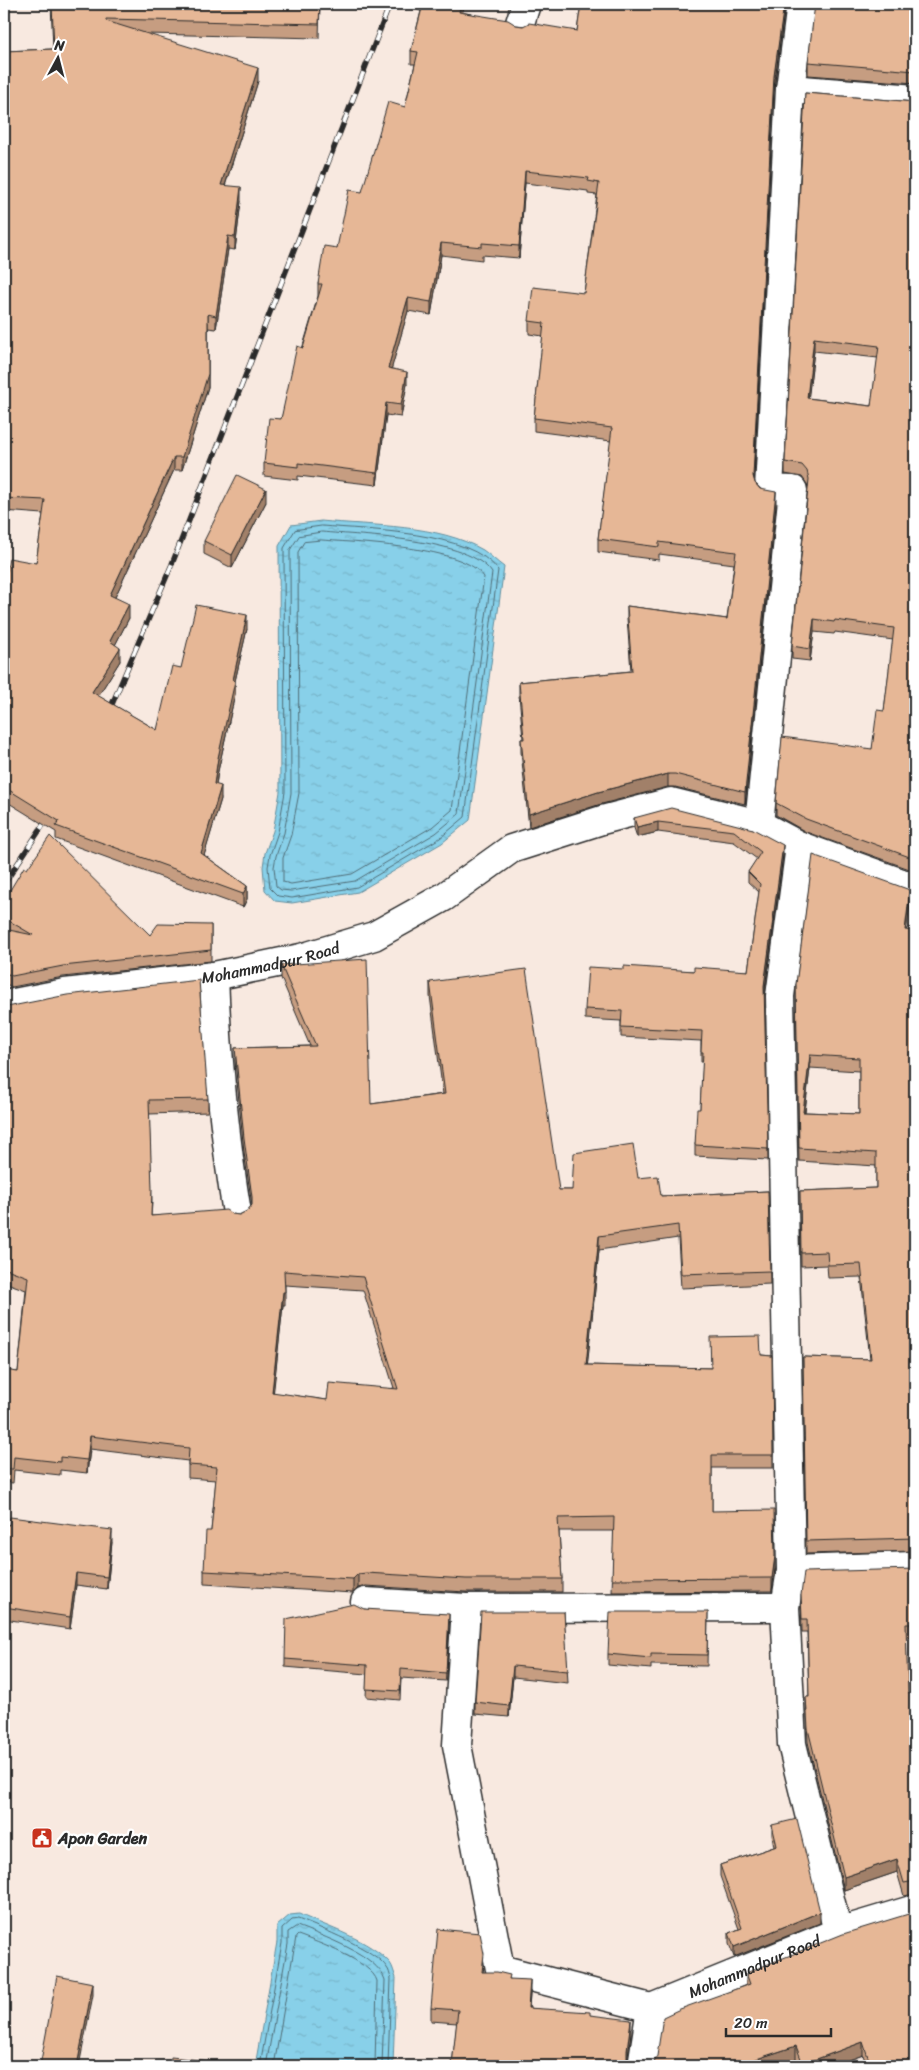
<svg xmlns="http://www.w3.org/2000/svg" width="919" height="2070" viewBox="0 0 919 2070" font-family="Sriracha,sans-serif">
	<style>
		.water { fill: url(#water-ripples); stroke: #638e9d }
		.lines { fill: none; stroke-linecap: round; stroke-linejoin: round }
		.shore { stroke: #506d77; stroke-width: 1 }
		.minor-casing { stroke: #2b2b2b; stroke-width: 31 }
		.tertiary-casing { stroke: #2b2b2b; stroke-width: 31 }
		.minor { stroke: #fff; stroke-width: 28 }
		.tertiary { stroke: #fff; stroke-width: 28 }
		.rail-casing { stroke: #2b2b2b; stroke-width: 5.5 }
		.rail { stroke: #fff; stroke-width: 4; stroke-dasharray: 11; stroke-linecap: butt }
		.wall { fill: #c69d81; stroke: #2b2b2b; fill-rule: evenodd }
		.shaded-wall { fill: #a18069; stroke: #2b2b2b }
		.building { fill: #e6b796; stroke: #2b2b2b; fill-rule: evenodd }
		.labels { text-anchor: middle; dominant-baseline: central; stroke-width: 4.5; stroke-linejoin: round; paint-order: stroke }
		.street-label { font-size: 16px; fill: #2b2b2b; stroke: #fff }
		.poi-label { font-size: 16px; font-weight: bold; fill: #2b2b2b; stroke: #fff; text-anchor: start }
	</style>
	<defs>
		<pattern id="water-ripples" width="26" height="14" patternUnits="userSpaceOnUse" patternTransform="scale(1.25)"><rect width="26" height="14" fill="#88d0e9"/><path d="M2 4q2-2 4 0t4 0M15 11q2-2 4 0t4 0" fill="none" stroke="#76b3c8"/></pattern>
	</defs>
	<rect width="100%" height="100%" fill="#f8e9e0"/>
	<filter id="ink" filterUnits="userSpaceOnUse"><feTurbulence type="fractalNoise" baseFrequency=".02" numOctaves="2"/><feDisplacementMap in="SourceGraphic" scale="10" xChannelSelector="R" yChannelSelector="G"/><feConvolveMatrix kernelMatrix="1 2 1 2 8 2 1 2 1" color-interpolation-filters="sRGB"/></filter>
	<g filter="url(#ink)">
		<g class="water">
			<path d="M 321,521 C 372,526 438,524 483,550 C 490,555 497,562 504,567 L 470,820 L 442,843 L 358,892 L 292,903 L 275,901 L 265,890 L 263,867 L 265,853 L 273,831 L 280,792 L 279,546 L 291,525 Z"/>
			<path d="M 299,1914 C 327,1927 370,1940 390,1963 C 393,1967 394,1973 396,1978 L 393,2066 L 255,2066 L 277,1942 L 277,1926 L 290,1915 Z"/>
		</g>
		<g class="lines">
			<g class="shore">
				<path d="M 322,526 C 367,530 470,531 498,570 L 465,817 L 440,838 L 357,887 L 292,898 L 278,896 L 270,888 L 268,867 L 270,855 L 278,832 L 285,792 L 284,548 L 295,530 Z"/>
				<path d="M 322,532 C 361,536 470,538 492,573 L 459,814 L 436,833 L 355,881 L 291,891 L 281,890 L 276,886 L 274,867 L 276,856 L 284,833 L 291,793 L 290,550 L 299,536 Z"/>
				<path d="M 322,540 C 357,543 464,546 484,577 L 452,810 L 432,827 L 352,874 L 291,884 L 283,882 L 283,858 L 291,835 L 299,793 L 298,552 L 304,542 Z"/>
				<path d="M 260,2066 L 282,1943 L 282,1929 L 292,1920 L 298,1919 C 318,1927 377,1950 387,1968 C 389,1970 390,1975 391,1979 L 388,2066"/>
				<path d="M 266,2066 L 288,1944 L 288,1932 L 297,1926 C 320,1935 378,1955 385,1980 L 382,2066"/>
				<path d="M 274,2066 L 296,1937 L 298,1935 C 317,1942 372,1962 377,1981 L 375,2066"/>
			</g>
			<g class="minor-casing">
				<g id="minor">
					<polyline points="520,23 526,4"/>
					<polyline points="790,89 801,4"/>
					<polyline points="759,824 793,490 769,489 790,89 915,99"/>
					<polyline points="800,846 780,996 791,1570 785,1607 792,1744 838,1932"/>
					<path d="M 214,976 C 217,1055 224,1134 237,1213"/>
					<polyline points="791,1570 915,1566"/>
					<polyline points="365,1602 466,1608 785,1607"/>
					<polyline points="466,1608 457,1745 500,1969 651,2008"/>
					<path id="s1" d="M 642,2066 L 651,2008 L 838,1932 L 915,1909"/>
				</g>
			</g>
			<g class="tertiary-casing">
				<g id="tertiary">
					<path id="s2" d="M 4,1005 L 65,993 L 214,976 L 301,958 L 374,936 L 444,897 L 511,849 L 602,820 L 671,802 L 759,824 L 800,846 L 915,888"/>
				</g>
			</g>
			<use href="#minor" class="minor"/>
			<use href="#tertiary" class="tertiary"/>
			<g class="rail-casing">
				<g id="rail">
					<polyline points="107,716 172,564 390,4"/>
					<polyline points="4,884 51,813"/>
				</g>
			</g>
			<use href="#rail" class="rail"/>
		</g>
		<g class="wall">
			<polygon points="51,4 320,4 319,38 147,34 258,81 225,186 241,201 235,250 228,249 216,329 208,328 208,387 182,470 174,470 115,597 129,618 115,645 120,661 98,696 157,730 181,668 247,629 235,681 235,694 218,771 216,785 221,799 204,855 247,886 247,899 243,907 56,839 56,832 4,800 4,571 7,571 36,563 43,514 4,511 4,51 53,49"/>
			<polygon points="418,4 465,4 462,12 516,25 577,31 581,4 785,4 774,88 754,478 755,483 776,505 745,804 675,787 668,787 598,805 529,827 521,752 521,739 523,739 519,695 519,682 631,671 627,618 627,606 727,619 734,564 659,554 659,560 598,552 598,539 611,441 534,431 534,418 543,336 529,334 529,321 584,293 597,195 588,194 588,191 525,183 519,258 482,255 482,260 441,255 431,315 408,311 391,369 407,384 401,417 386,415 377,485 298,476 298,480 264,476 264,463 281,419 318,296 318,284 337,248 362,192 405,107 415,64 411,64 411,51 421,11 418,10"/>
			<polygon points="915,4 915,83 808,75 808,62"/>
			<path d="M 805,93 L 915,102 L 915,871 L 806,832 L 776,815 L 776,803 L 872,749 L 884,711 L 893,640 L 835,632 L 834,634 L 814,632 L 810,661 L 792,659 L 792,646 L 808,487 L 807,484 L 802,477 L 785,474 L 785,462 ZM 814,351 L 878,358 L 871,406 L 808,398 Z"/>
			<polygon points="266,502 232,568 204,554 204,541"/>
			<polygon points="634,818 753,829 783,855 765,995 768,1160 695,1156 695,1145 700,1109 703,1062 701,1062 701,1041 621,1037 621,1021 585,1019 585,1009 624,969 694,971 748,971 759,892 748,882 748,872 757,859 734,842 658,832 637,837 634,828"/>
			<polygon points="4,900 150,935 211,925 211,961 63,977 12,987 4,983"/>
			<path d="M 910,903 L 906,930 L 915,931 L 915,1293 L 913,1293 L 915,1309 L 915,1551 L 806,1554 L 803,1357 L 870,1359 L 861,1277 L 828,1278 L 827,1265 L 801,1266 L 800,1191 L 876,1188 L 876,1166 L 799,1161 L 796,984 ZM 810,1068 L 859,1071 L 859,1114 L 805,1112 Z"/>
			<path d="M 281,965 L 371,1104 L 443,1094 L 430,996 L 430,982 L 559,1190 L 572,1190 L 638,1178 L 661,1196 L 768,1191 L 770,1284 L 681,1288 L 678,1238 L 599,1250 L 587,1365 L 711,1368 L 761,1355 L 772,1356 L 773,1468 L 712,1468 L 712,1511 L 775,1569 L 772,1591 L 612,1592 L 614,1531 L 559,1531 L 562,1579 L 562,1592 L 466,1592 L 366,1586 L 358,1588 L 353,1593 L 204,1584 L 204,1571 L 211,1531 L 216,1480 L 188,1478 L 188,1461 L 90,1449 L 87,1473 L 60,1470 L 60,1475 L 14,1470 L 13,1483 L 4,1482 L 4,1370 L 18,1372 L 26,1290 L 4,1282 L 4,1007 L 208,1099 L 208,1112 L 149,1114 L 152,1203 L 151,1216 L 232,1214 L 239,1215 L 247,1211 L 252,1205 L 244,1152 L 235,1061 L 235,1048 L 310,1046 L 281,978 ZM 285,1285 L 363,1290 L 394,1388 L 327,1400 L 273,1393 L 283,1305 L 285,1305 Z"/>
			<polygon points="4,1524 112,1542 107,1589 76,1585 70,1629 4,1619"/>
			<polygon points="915,1569 915,1636 906,1637 908,1693 915,1693 915,1894 904,1896 897,1872 844,1890 808,1742 806,1697 809,1697 807,1632 802,1632 801,1595"/>
			<polygon points="364,1609 449,1623 446,1681 401,1678 400,1700 366,1697 367,1674 285,1667 285,1659"/>
			<polygon points="564,1612 568,1683 513,1677 509,1717 475,1714 475,1702"/>
			<polygon points="708,1612 707,1666 651,1665 651,1669 608,1665 608,1654"/>
			<polygon points="772,1825 820,1923 734,1957 729,1944 729,1933 739,1929 720,1876 720,1865 774,1847 772,1835"/>
			<polygon points="484,1967 483,1972 510,1979 530,1993 529,2008 590,2015 631,2033 627,2058 632,2065 452,2065 457,2023 431,2021 431,2008"/>
			<polygon points="746,1973 915,2066 867,2066 863,2055 832,2066 799,2066 796,2059 746,1985"/>
		</g>
		<g class="shaded-wall">
			<polygon points="461,4 465,4 459,24 459,12"/>
			<polygon points="784,4 785,4 774,88 753,488 753,476 774,76"/>
			<polygon points="258,68 258,81 221,198 221,185"/>
			<polygon points="525,171 525,183 519,258 519,246"/>
			<polygon points="241,187 241,201 235,250 235,237"/>
			<polygon points="228,236 228,249 216,329 216,316"/>
			<polygon points="441,243 441,255 431,315 431,302"/>
			<polygon points="408,298 408,311 388,381 388,368"/>
			<polygon points="208,314 208,387 182,470 182,457"/>
			<polygon points="814,338 814,351 807,410 807,398"/>
			<polygon points="407,372 407,384 401,417 401,405"/>
			<polygon points="386,403 386,415 377,485 377,473"/>
			<polygon points="174,457 174,470 110,608 110,595"/>
			<polygon points="266,489 266,502 232,568 232,555"/>
			<polygon points="776,492 776,505 745,804 745,792"/>
			<polygon points="129,604 129,618 110,655 110,641"/>
			<polygon points="247,615 247,629 235,681 235,694 218,771 214,798 214,784 218,758 233,680"/>
			<polygon points="814,619 814,632 810,661 810,649"/>
			<polygon points="120,648 120,661 92,706 92,692"/>
			<polygon points="668,774 668,787 598,805 529,827 529,814 598,792"/>
			<polygon points="221,786 221,799 201,866 201,853"/>
			<polygon points="658,822 658,832 637,837 637,827"/>
			<polygon points="783,845 783,855 764,996 764,986"/>
			<polygon points="247,886 247,899 243,907 243,894"/>
			<polygon points="910,890 910,903 905,943 905,930"/>
			<polygon points="810,1055 810,1068 803,1125 803,1112"/>
			<polygon points="599,1236 599,1250 586,1379 586,1365"/>
			<polygon points="283,1292 283,1305 272,1406 272,1392"/>
			<polygon points="90,1436 90,1449 87,1473 87,1460"/>
			<polygon points="112,1530 112,1542 107,1589 107,1577"/>
			<polygon points="775,1556 775,1569 772,1591 772,1578"/>
			<polygon points="76,1573 76,1585 70,1629 70,1617"/>
			<polygon points="358,1574 358,1588 353,1593 353,1579"/>
			<polygon points="449,1614 449,1623 446,1681 446,1673"/>
			<polygon points="513,1666 513,1677 509,1717 509,1706"/>
			<polygon points="897,1859 897,1872 844,1890 844,1877"/>
			<polygon points="820,1912 820,1923 734,1957 734,1947"/>
			<polygon points="530,1980 530,1993 528,2021 528,2008"/>
			<polygon points="93,1983 93,1995 79,2066 77,2066"/>
			<polygon points="631,2020 631,2033 627,2064 627,2051"/>
			<polygon points="863,2042 863,2055 832,2066 803,2066 803,2064"/>
			<polygon points="796,2046 796,2059 774,2066 735,2066"/>
		</g>
		<g class="building">
			<polygon points="52,4 320,4 319,24 106,19 106,21 258,68 221,185 241,187 235,237 228,236 216,316 208,314 208,374 182,457 174,457 110,595 129,604 110,641 120,648 92,692 157,730 172,666 181,668 196,605 247,615 233,680 235,681 218,758 214,784 221,786 201,853 247,886 243,894 56,826 59,821 4,787 4,571 7,571 9,558 36,563 45,500 4,498 4,51 54,49"/>
			<polygon points="423,4 461,4 459,12 508,20 516,25 523,26 529,23 577,31 581,4 784,4 774,76 753,476 755,483 760,489 776,492 745,792 675,774 668,774 598,792 529,814 521,739 524,739 519,682 632,671 627,606 727,619 736,552 659,542 659,547 598,539 612,428 534,418 544,323 529,321 533,287 584,293 599,183 588,181 589,178 525,171 519,246 482,243 482,247 441,243 431,302 408,298 388,368 407,372 401,405 386,403 377,473 298,463 298,467 264,463 269,418 281,419 297,346 303,348 322,284 318,284 324,246 337,248 349,190 362,192 388,102 405,107 418,52 411,51"/>
			<polygon points="815,4 915,4 915,71 808,62"/>
			<path d="M 805,93 L 915,102 L 915,859 L 806,819 L 776,803 L 782,737 L 872,749 L 877,710 L 884,711 L 894,628 L 835,620 L 834,622 L 814,619 L 810,649 L 792,646 L 809,479 L 807,471 L 802,465 L 785,462 ZM 814,338 L 879,346 L 871,406 L 807,398 Z"/>
			<polygon points="237,475 266,489 232,555 204,541"/>
			<polygon points="671,808 753,829 783,845 764,986 768,1149 695,1145 697,1109 700,1109 703,1052 701,1052 702,1031 621,1027 622,1011 585,1009 588,967 624,969 624,966 694,971 694,967 748,971 760,884 748,872 761,852 734,831 658,822 637,827 634,818"/>
			<polygon points="50,836 150,935 158,924 211,925 211,950 63,966 12,976 4,972 4,929 33,935 4,918 4,900 24,867 27,869"/>
			<path d="M 813,855 L 910,890 L 905,930 L 915,931 L 915,1280 L 912,1280 L 915,1309 L 915,1538 L 806,1541 L 803,1357 L 871,1359 L 861,1264 L 828,1265 L 827,1252 L 801,1253 L 800,1191 L 876,1188 L 876,1153 L 799,1148 L 796,984 ZM 810,1055 L 859,1058 L 859,1114 L 803,1112 Z"/>
			<path d="M 367,959 L 371,1104 L 445,1094 L 430,982 L 526,969 L 559,1190 L 572,1190 L 574,1153 L 633,1144 L 638,1178 L 658,1176 L 661,1196 L 768,1191 L 770,1271 L 681,1274 L 678,1225 L 599,1236 L 586,1365 L 711,1368 L 710,1337 L 760,1336 L 761,1355 L 772,1356 L 773,1455 L 712,1455 L 712,1511 L 774,1510 L 775,1556 L 772,1578 L 612,1579 L 614,1517 L 558,1518 L 562,1579 L 466,1579 L 366,1573 L 358,1574 L 353,1579 L 204,1571 L 206,1531 L 211,1531 L 217,1467 L 188,1465 L 189,1448 L 90,1436 L 87,1460 L 60,1457 L 60,1462 L 14,1457 L 13,1469 L 4,1469 L 4,1370 L 18,1372 L 28,1277 L 4,1268 L 4,1007 L 7,1007 L 67,995 L 199,980 L 208,1099 L 149,1100 L 152,1189 L 151,1216 L 226,1210 L 232,1214 L 239,1215 L 247,1211 L 252,1205 L 252,1197 L 244,1138 L 235,1048 L 316,1046 L 281,965 ZM 284,1271 L 363,1277 L 398,1389 L 329,1383 L 327,1400 L 272,1392 L 283,1292 L 285,1292 Z"/>
			<polygon points="10,1517 112,1530 107,1577 76,1573 70,1617 4,1607 4,1524 9,1525"/>
			<polygon points="915,1569 915,1624 906,1624 908,1693 915,1693 915,1881 904,1883 897,1859 844,1877 808,1729 806,1697 809,1697 807,1619 802,1619 801,1595 804,1572"/>
			<polygon points="354,1604 364,1609 449,1614 446,1673 401,1669 400,1691 366,1689 367,1665 285,1659 286,1619"/>
			<polygon points="481,1612 564,1612 568,1671 513,1666 509,1706 475,1702"/>
			<polygon points="610,1612 708,1612 707,1655 651,1654 651,1658 608,1654"/>
			<polygon points="797,1819 820,1912 734,1947 729,1933 742,1928 720,1865 777,1846 772,1825"/>
			<polygon points="915,1912 915,2066 871,2066 863,2042 803,2064 796,2046 735,2066 650,2066 654,2063 657,2056 663,2017 680,2009 750,1984 746,1973 843,1934"/>
			<polygon points="438,1929 480,1933 484,1954 482,1972 497,1972 510,1975 509,1979 530,1980 528,2008 590,2012 590,2015 631,2020 627,2051 627,2058 632,2065 634,2066 427,2066 427,2063 452,2065 458,2010 431,2008"/>
			<polygon points="57,1976 93,1983 77,2066 40,2066"/>
			<polygon points="171,2057 209,2061 209,2066 170,2066"/>
		</g>
	</g>
	<defs>
		<g id="civic-square" transform="scale(1.125)"><rect x="-9" y="-9" width="18" height="18" rx="4" fill="#c8321e" stroke="#fff"/><path d="M-.6-6.5H3V-4.5H.6V-3L4-1V1h2V6H-6V1h2V-1L-.6-3ZM-1.2 2.5V6h2.4V2.5Z" fill="#fff"/></g>
	</defs>
	<g fill-rule="evenodd">
		<use href="#civic-square" x="42" y="1838"/>
	</g>
	<g class="labels">
		<g class="street-label">
			<text stroke="none"><textPath href="#s2" startOffset="270">Mohammadpur Road</textPath></text>
			<text stroke="none"><textPath href="#s1" startOffset="170">Mohammadpur Road</textPath></text>
		</g>
		<g class="poi-label">
			<text x="58" y="1838">Apon Garden</text>
		</g>
	</g>
	<rect width="919" height="2070" fill="none" stroke="#fff" stroke-width="20"/>
	<rect x="10" y="10" width="899" height="2050" fill="none" stroke="#2b2b2b" stroke-width="2" filter="url(#ink)"/>
	<g transform="translate(58 58) rotate(7)" stroke="#ffffff" stroke-width="4" paint-order="stroke">
	<path d="M0-4L9 19L0 12L-9 19Z" fill="#2b2b2b"/>
	<text y="-8" font-size="14" font-weight="bold" text-anchor="middle" fill="#2b2b2b">N</text>
	</g>
	<path d="M726 2028v8h105v-8" fill="none" stroke="#2b2b2b" stroke-width="2.5"/>
	<text x="734" y="2028" font-size="15" fill="#2b2b2b" stroke="#ffffff" stroke-width="4" paint-order="stroke">20 m</text>
</svg>
